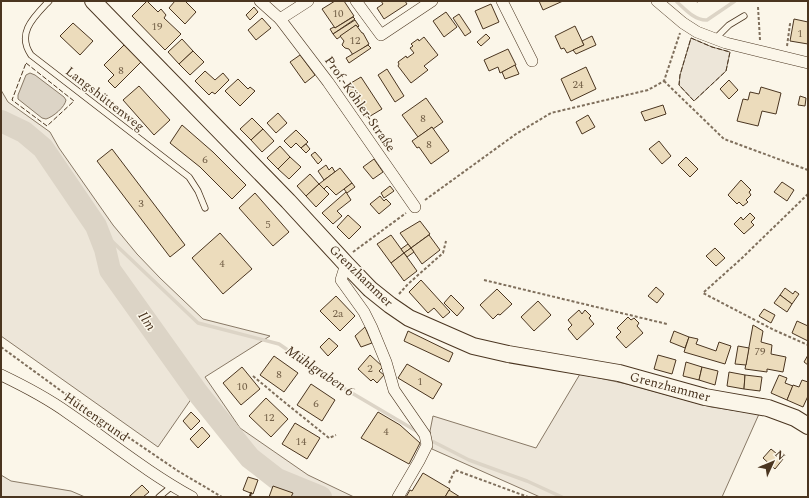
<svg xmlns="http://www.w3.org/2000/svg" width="809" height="498" viewBox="0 0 809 498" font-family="Spectral,serif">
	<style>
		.green { fill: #ede6d9; stroke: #887966 }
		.water { fill: #dcd4c6; stroke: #887966 }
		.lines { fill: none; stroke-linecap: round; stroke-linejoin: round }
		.stream { stroke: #dcd4c6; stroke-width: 3.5 }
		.river { stroke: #dcd4c6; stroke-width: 22 }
		.building { fill: #ecdcbc; stroke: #4a3520 }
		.lane-casing { stroke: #4a3520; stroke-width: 7 }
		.street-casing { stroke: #4a3520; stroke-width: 12 }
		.secondary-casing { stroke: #4a3520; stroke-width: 18 }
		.path { stroke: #7f6f5c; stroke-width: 2; stroke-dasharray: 3 2; stroke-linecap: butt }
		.lane { stroke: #fbf6e9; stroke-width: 5.5 }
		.street { stroke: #fbf6e9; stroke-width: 11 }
		.secondary { stroke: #fbf6e9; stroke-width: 16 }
		.fence { stroke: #4a3520; stroke-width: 1; stroke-dasharray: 5 2; stroke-linecap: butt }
		.wall { stroke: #4a3520; stroke-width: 2 }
		.labels { text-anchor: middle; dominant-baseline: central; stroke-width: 3; stroke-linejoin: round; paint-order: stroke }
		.number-label { font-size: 11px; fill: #725f47 }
		.street-label { font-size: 13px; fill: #4a3520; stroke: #fbf6e9 }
		.water-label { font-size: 14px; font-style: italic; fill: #4a3520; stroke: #fbf6e9 }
	</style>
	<rect width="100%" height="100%" fill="#fbf6e9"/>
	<g class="green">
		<polygon points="691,38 712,47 730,52 726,71 694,101 679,85 680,75"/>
		<polygon points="1,90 8,102 50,132 59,148 113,225 137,254 160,278 203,319 270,336 205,377 240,428 308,475 354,497 309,497 270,478 252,467 218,426 194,395 158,447 1,336"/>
		<polygon points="580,374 627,384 711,407 759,414 722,497 540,497 432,449 430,431 433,416 536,448"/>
		<polygon points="1,475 11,481 71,491 85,497 1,497"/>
	</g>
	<path class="water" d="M 30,73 L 35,75 L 64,97 L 66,100 C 65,107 53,117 46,119 L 42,118 L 18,99 L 18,95 L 26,75 Z"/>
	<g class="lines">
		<g class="stream">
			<path d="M 677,2 C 685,9 695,21 707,20 L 735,1"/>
			<polyline points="96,226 198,323 279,344 340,386 418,432"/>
			<polyline points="428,439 469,460 527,481 562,497"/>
		</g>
		<polyline class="river" points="1,121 24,132 43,148 96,226 105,249 110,270 197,392 250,458 277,479 321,497"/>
	</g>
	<g class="building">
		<polygon points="147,1 158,12 161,9 166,15 164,18 181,34 165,50 132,16"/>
		<polygon points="175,1 185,1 196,12 185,24 169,8"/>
		<polygon points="335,1 344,1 354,16 335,28 322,9"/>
		<polygon points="381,1 405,1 407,4 384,19 377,8 383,4"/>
		<polygon points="539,1 563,1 543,10"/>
		<polygon points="491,4 499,22 483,29 475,11"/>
		<polygon points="254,7 258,12 250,20 246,15"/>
		<polygon points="446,12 457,27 444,37 433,21"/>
		<polygon points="459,14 471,32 465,36 453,18"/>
		<polygon points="353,17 355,19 333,34 330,29 334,27 335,28"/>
		<polygon points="262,18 271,28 256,40 248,30"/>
		<polygon points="794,19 808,22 808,44 790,41"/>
		<polygon points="355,20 359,26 358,27 356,25 337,39 333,34"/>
		<polygon points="73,23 93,41 80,55 60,36"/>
		<polygon points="356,25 362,33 363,33 369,44 353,55 349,49 345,48 342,45 344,41 340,36"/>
		<polygon points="575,26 584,45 567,53 564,48 561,49 555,36"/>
		<polygon points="486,34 490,38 481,46 477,42"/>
		<polygon points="592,36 596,45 576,54 573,50 584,45 582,41"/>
		<polygon points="424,37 438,55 424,66 428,70 411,83 398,66 399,64 398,62 406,56 407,58 414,53 410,48 413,46 411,44 418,39 419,41"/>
		<polygon points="182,39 193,51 179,64 168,52"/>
		<polygon points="124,45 141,62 115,88 108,81 114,75 104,65"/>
		<polygon points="368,45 371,48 349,63 346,58"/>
		<polygon points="508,49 516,65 500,73 498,67 489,71 484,60"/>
		<polygon points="193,51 204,62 190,75 179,64"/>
		<polygon points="300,55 315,75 305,83 290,62"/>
		<polygon points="515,65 519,74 505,79 502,72"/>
		<polygon points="586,67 596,89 571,101 561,79"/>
		<polygon points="387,69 404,96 395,102 378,75"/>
		<polygon points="205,71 215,80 223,73 229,80 215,94 212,92 209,95 195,81"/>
		<polygon points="361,77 382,109 367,118 346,86"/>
		<polygon points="238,79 248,89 250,87 255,91 240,106 225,91"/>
		<polygon points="729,80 738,90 729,99 720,89"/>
		<polygon points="139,86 170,120 154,135 123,100"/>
		<polygon points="761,87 781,93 776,114 762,111 758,126 737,121 743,99 748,100 750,92 759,94"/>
		<polygon points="800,96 806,98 805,106 798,105"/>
		<polygon points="426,98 443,122 433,129 432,127 418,137 402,115"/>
		<polygon points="663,105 666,114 645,121 641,112"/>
		<polygon points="278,113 287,123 276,133 267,123"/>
		<polygon points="588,115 595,127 582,134 576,122"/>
		<polygon points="252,118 263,129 251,140 240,129"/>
		<polygon points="182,125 213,152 246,185 232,199 200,167 170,143"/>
		<polygon points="432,127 449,151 431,164 419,147 417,148 412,141"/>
		<polygon points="263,129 274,141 262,152 251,140"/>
		<polygon points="296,130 308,142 301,148 296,143 291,148 284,141"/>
		<polygon points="659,141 671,156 662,164 649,149"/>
		<polygon points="306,144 310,149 306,153 301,148"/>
		<polygon points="280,146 290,157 278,169 267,158"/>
		<polygon points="112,149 185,245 170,257 97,161"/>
		<polygon points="315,152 322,160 318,164 311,155"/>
		<polygon points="290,157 301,167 289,179 278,169"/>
		<polygon points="686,157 698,169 690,177 678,165"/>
		<polygon points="374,159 383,172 373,179 363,167"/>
		<polygon points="326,165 329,170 332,167 335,172 324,180 318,171"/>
		<polygon points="340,168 352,183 336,195 327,186 324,189 319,184"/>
		<polygon points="310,174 319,184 306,196 297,186"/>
		<polygon points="741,180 751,190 749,192 751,195 746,200 748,202 743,206 739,202 737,204 728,195"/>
		<polygon points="782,182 794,190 787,201 774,192"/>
		<polygon points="352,183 355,187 347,193 344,189"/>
		<polygon points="319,184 329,194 316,207 306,196"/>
		<polygon points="390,186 394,191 384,198 381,193"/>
		<polygon points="346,192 351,200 337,211 342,216 333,224 322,213"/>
		<polygon points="255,193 289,232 273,246 239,208"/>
		<polygon points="380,196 384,201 386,199 391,204 379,214 370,204"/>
		<polygon points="750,213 755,218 751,222 754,225 744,234 734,224 741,217 743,220"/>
		<polygon points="348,215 361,227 349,239 337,227"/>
		<polygon points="420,221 430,234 411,248 400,233"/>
		<polygon points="220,233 252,269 223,294 192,258"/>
		<polygon points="391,235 404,253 391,263 377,244"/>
		<polygon points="429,235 440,250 422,264 411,248"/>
		<polygon points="408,244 411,248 404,253 401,249"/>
		<polygon points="411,248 414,252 407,257 404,253"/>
		<polygon points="715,248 725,258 716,266 706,256"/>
		<polygon points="404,253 417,271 404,281 391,263"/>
		<polygon points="421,280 450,312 443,318 434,308 428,313 409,292"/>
		<polygon points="656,287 664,294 657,303 648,296"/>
		<polygon points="785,288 793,294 795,291 799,294 792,304 780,295"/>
		<polygon points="497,289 512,304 500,315 498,314 493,319 480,305"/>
		<polygon points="451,295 464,308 457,316 444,303"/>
		<polygon points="780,295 792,304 787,312 774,303"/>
		<polygon points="336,296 355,316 340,331 320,311"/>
		<polygon points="538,301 551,315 534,331 521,317"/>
		<polygon points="764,309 775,315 771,323 759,316"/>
		<polygon points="579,310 582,314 585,310 591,316 589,318 594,324 577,340 568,329 572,325 568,320"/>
		<polygon points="628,317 631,320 634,318 639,323 637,326 643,333 626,348 616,337 621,332 617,328"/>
		<polygon points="797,321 808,326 808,341 792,333"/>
		<polygon points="753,325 763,331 761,342 772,345 771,354 786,357 783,372 767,369 767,372 745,369"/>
		<polygon points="365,327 372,343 361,347 355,336"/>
		<polygon points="408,331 453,353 449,362 404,341"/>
		<polygon points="674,331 689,337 685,348 670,342"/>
		<polygon points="689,337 698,339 696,344 716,351 719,342 731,346 725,364 684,352"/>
		<polygon points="329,338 338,346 328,356 320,347"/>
		<polygon points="738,346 749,348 746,365 735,364"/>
		<polygon points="370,355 383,367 379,371 384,375 377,383 373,379 371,381 358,369"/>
		<polygon points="658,355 676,360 672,374 654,369"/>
		<polygon points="808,355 808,365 804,362"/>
		<polygon points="274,356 298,373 284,392 260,375"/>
		<polygon points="686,362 702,367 699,380 683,376"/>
		<polygon points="407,364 442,384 433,399 398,378"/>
		<polygon points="242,367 260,389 241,405 223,383"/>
		<polygon points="702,367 718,371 715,385 699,380"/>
		<polygon points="729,372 745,375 744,389 727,386"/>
		<polygon points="745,375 762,377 760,391 744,389"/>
		<polygon points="779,375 787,378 785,383 793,386 787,400 771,393"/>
		<polygon points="802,380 808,382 808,396 803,407 787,400 793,385 799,387"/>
		<polygon points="311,384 335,400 322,421 297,405"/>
		<polygon points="266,398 288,419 271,437 249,416"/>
		<polygon points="191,412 200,421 191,430 183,421"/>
		<polygon points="378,412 400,425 420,443 409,464 361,438"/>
		<polygon points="295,423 320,438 307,459 282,444"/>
		<polygon points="202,427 210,436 198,448 190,439"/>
		<polygon points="771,449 783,459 775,469 763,458"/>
		<polygon points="423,473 450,489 445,497 406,497 410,490 412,491"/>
		<polygon points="248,477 258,480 253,494 243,490"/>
		<polygon points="142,485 149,492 143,497 131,497 130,496"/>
		<polygon points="273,486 293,493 291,497 269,497"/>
		<polygon points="449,490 460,497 445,497"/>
	</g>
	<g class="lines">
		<g class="lane-casing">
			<g id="lane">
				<path d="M 49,1 C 34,17 16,33 31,55 L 189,177 L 198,191 L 205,208"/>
				<polyline points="715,39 729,25 744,16"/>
				<polyline points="159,497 172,486"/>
			</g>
		</g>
		<g class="street-casing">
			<g id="street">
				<polyline points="260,1 280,19 308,1"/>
				<polyline points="356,1 381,35 432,1"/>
				<polyline points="502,1 532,61"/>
				<polyline points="657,1 683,23 697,32 726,43 808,63"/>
				<polyline points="280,19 328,82 415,207"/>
				<polyline points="346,264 341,280 364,312 372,328 386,362 394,390 425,435 427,445 419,461 398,497"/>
				<path d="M 1,375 C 24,386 47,398 68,413 C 109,441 148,473 192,497"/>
			</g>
		</g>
		<g class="secondary-casing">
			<polyline id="secondary" points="93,1 288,201 346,264 370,289 390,305 409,318 473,346 508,354 619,373 705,397 768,408 795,418 808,426"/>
		</g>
		<g class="path">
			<polyline points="697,1 698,2"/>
			<polyline points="758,7 760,40"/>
			<polyline points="808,38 808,39"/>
			<polyline points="787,46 790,24 793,25"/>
			<polyline points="664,81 724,139 808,170"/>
			<polyline points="808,194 741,259 703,293 774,330 808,345"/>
			<polyline points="425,200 516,134 551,113 648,90 664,81 680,33"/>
			<polyline points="353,252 406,213"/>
			<polyline points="484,280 667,324"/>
			<polyline points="399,294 408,284 443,253 446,241"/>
			<polyline points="1,347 75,401 178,471 222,497"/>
			<polyline points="253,376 283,401 329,438 336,435"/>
			<polyline points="449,483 455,470 528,497"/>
		</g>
		<use href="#lane" class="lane"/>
		<use href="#street" class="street"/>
		<use href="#secondary" class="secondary"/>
		<g class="fence">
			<polygon points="691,38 712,47 730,52 726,71 694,101 679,85 680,75"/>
			<polygon points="26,63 74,101 47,126 12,100"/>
		</g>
		<polyline class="wall" points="251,493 250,496 252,497"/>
	</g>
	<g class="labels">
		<g class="number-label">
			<text x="338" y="13">10</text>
			<text x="157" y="26">19</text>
			<text x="800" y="33">1</text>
			<text x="355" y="40">12</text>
			<text x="121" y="70">8</text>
			<text x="578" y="84">24</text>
			<text x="423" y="118">8</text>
			<text x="429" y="144">8</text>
			<text x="205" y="159">6</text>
			<text x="141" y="203">3</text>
			<text x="268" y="224">5</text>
			<text x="222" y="263">4</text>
			<text x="338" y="313">2a</text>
			<text x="760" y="351">79</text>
			<text x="370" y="368">2</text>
			<text x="279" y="374">8</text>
			<text x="420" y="381">1</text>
			<text x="242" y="386">10</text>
			<text x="316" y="403">6</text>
			<text x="269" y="417">12</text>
			<text x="386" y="431">4</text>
			<text x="301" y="441">14</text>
		</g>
		<g class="street-label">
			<text transform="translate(105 99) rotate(38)">Langshüttenweg</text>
			<text transform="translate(360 104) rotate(55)">Prof.-Köhler-Straße</text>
			<text transform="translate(361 276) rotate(44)">Grenzhammer</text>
			<text transform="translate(670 387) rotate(15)">Grenzhammer</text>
			<text transform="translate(96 417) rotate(35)">Hüttengrund</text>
		</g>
		<g class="water-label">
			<text transform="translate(147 321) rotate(55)">Ilm</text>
			<text transform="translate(320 371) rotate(34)">Mühlgraben 6</text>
		</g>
	</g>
	<rect width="809" height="498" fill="none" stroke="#4a3520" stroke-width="4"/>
	<g transform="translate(773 462) rotate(46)" stroke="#fbf6e9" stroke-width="3" paint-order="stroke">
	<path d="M0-3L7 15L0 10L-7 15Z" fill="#4a3520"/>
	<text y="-6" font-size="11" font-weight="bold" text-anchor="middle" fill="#4a3520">N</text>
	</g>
</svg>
